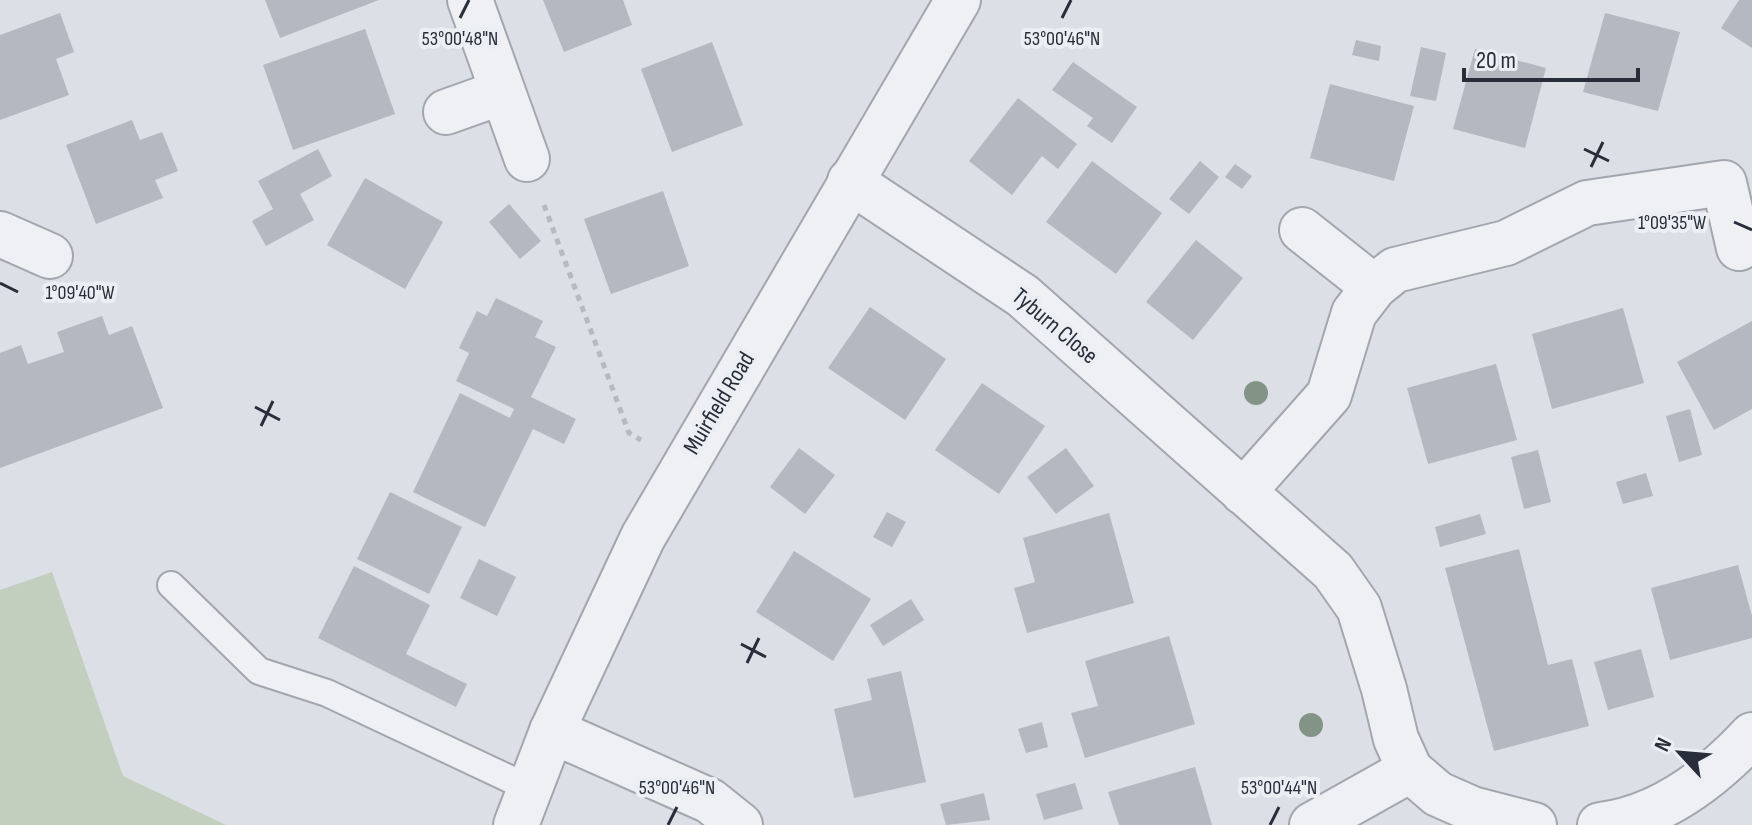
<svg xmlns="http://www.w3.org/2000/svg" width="1752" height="825" viewBox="0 0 1752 825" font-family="'Sofia Sans Condensed',sans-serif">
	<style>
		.green { fill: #c2cebe }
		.building { fill: #b4b8c1 }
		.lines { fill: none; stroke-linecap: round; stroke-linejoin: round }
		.service-casing { stroke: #a2a6ae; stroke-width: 30 }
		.minor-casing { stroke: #a2a6ae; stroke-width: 48 }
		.tertiary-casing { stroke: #a2a6ae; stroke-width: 48 }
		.path { stroke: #b6bac0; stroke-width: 5; stroke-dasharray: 6 6; stroke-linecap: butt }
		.service { stroke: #eef0f4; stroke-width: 26 }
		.minor { stroke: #eef0f4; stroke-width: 44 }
		.tertiary { stroke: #eef0f4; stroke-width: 44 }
		.tree { fill: #839385 }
		.ticks { fill: none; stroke: #272e3a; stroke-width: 3 }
		.labels { text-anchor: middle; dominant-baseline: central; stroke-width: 8; stroke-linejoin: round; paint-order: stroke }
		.street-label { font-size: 24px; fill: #272e3a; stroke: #ebeef3 }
		.ticks-label { font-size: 20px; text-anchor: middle; fill: #272e3a; stroke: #ebeef3; stroke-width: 8; stroke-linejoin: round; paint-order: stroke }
	</style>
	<rect width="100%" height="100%" fill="#dcdfe5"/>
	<polygon class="green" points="52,572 123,776 226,825 0,825 0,590"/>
	<g class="building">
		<polygon points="265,0 379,0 280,38"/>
		<polygon points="543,0 623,0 632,25 564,52"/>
		<polygon points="1739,0 1752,0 1752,48 1721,28"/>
		<polygon points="60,13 74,52 56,59 69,95 0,120 0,35"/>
		<polygon points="1605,13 1680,32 1658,111 1583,92"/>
		<polygon points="365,29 395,114 293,150 263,65"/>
		<polygon points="1356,40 1381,46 1379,61 1352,55"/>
		<polygon points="712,42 743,125 672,152 641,69"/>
		<polygon points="1421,47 1446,53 1436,101 1410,96"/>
		<polygon points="1475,49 1546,68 1525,148 1453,129"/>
		<polygon points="1073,62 1137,107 1112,143 1087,126 1093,118 1052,90"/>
		<polygon points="1330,84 1414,106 1394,181 1310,158"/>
		<polygon points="1018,98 1077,144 1058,169 1042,156 1012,195 969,161"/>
		<polygon points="132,120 140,140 162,132 178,171 155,180 163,198 96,224 66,145"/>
		<polygon points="318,149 332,176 300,194 314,220 266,246 252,221 273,209 258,181"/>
		<polygon points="1092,161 1162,213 1116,274 1046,222"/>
		<polygon points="1200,161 1219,177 1189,214 1169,199"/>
		<polygon points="1235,164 1252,176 1242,189 1225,177"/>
		<polygon points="365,178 443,222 405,289 327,245"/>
		<polygon points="663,191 689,266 611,294 584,219"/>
		<polygon points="509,204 541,241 520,259 489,222"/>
		<polygon points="1196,240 1243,278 1193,340 1146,302"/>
		<polygon points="496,298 543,321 535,337 556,347 531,397 576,419 564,444 533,429 485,527 413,492 460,393 510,418 514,409 456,381 469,353 459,348 477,311 487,316"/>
		<polygon points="870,307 946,359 905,420 828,368"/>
		<polygon points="1623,308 1644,383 1552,409 1532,334"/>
		<polygon points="102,316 109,335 132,326 163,408 0,468 0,353 21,345 28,364 64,352 57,332"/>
		<polygon points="1752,321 1752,409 1714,430 1677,362"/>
		<polygon points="1496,364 1517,440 1428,464 1407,388"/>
		<polygon points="982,383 1045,426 999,494 935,450"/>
		<polygon points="1690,409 1702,455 1679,462 1666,416"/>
		<polygon points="799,448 835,475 805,514 770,487"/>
		<polygon points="1066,448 1094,486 1056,514 1027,477"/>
		<polygon points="1538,450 1551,502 1524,509 1511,457"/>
		<polygon points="1646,473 1653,496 1623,504 1616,482"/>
		<polygon points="390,492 462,527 429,594 357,559"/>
		<polygon points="887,512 906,522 892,547 873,537"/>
		<polygon points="1109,513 1134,603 1027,633 1014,588 1035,582 1023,538"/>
		<polygon points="1480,514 1486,534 1440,547 1435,527"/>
		<polygon points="1519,549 1548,665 1572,659 1589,726 1494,751 1445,568"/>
		<polygon points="794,551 871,599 833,661 756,612"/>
		<polygon points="479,559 516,577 497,616 460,598"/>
		<polygon points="1738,565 1752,616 1752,638 1670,660 1651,588"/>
		<polygon points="354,566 430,605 406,654 467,684 456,707 318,638"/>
		<polygon points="911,599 924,620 883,646 870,625"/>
		<polygon points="1169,636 1195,724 1085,758 1071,713 1098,706 1085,661"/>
		<polygon points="1641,649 1654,697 1608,710 1594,662"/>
		<polygon points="901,671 926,782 854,798 834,709 872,700 867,679"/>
		<polygon points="1042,722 1048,747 1026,753 1018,729"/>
		<polygon points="1195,767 1212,825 1119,825 1108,792"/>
		<polygon points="1075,783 1083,809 1044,820 1036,794"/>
		<polygon points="984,793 990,820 946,825 940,804"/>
	</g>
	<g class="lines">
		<g class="service-casing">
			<polyline id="service" points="171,585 259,671 327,693 529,788"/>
		</g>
		<g class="minor-casing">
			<g id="minor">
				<polyline points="470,0 527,159"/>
				<polyline points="446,112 502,92"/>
				<polyline points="850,181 1023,296 1333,571 1359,608 1384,689 1396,739 1410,770 1438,794 1472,809 1534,825"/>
				<polyline points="1302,230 1374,287"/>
				<polyline points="0,234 50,256"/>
				<polyline points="1243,492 1329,395 1354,313 1374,287 1395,270 1506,243 1587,203 1724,183 1739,248"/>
				<polyline points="552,731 710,801 740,825"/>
				<polyline points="1312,825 1410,770"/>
				<path d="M 1600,825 C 1660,818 1712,778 1752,735"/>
			</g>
		</g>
		<g class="tertiary-casing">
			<polyline id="tertiary" points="516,825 552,731 643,537 958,0"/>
		</g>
		<polyline class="path" points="544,205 629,433 641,440"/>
		<use href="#service" class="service"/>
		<use href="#minor" class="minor"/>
		<use href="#tertiary" class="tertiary"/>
	</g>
	<g class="tree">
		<circle cx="1256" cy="393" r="12"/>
		<circle cx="1311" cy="725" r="12"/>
	</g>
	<path class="ticks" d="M 460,18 L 469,0M 1062,18 L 1071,0M 1584,149 L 1609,161M 1591,167 L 1603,142M 1734,222 L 1752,230M 0,283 L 18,292M 255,407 L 280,420M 261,426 L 273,401M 741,644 L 766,657M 747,663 L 759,638M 668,825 L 677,807M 1270,825 L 1279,807"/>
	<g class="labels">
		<g class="street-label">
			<text transform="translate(1055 326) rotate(40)">Tyburn Close</text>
			<text transform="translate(719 403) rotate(-59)">Muirfield Road</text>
		</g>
	</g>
	<g class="ticks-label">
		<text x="460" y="45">53°00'48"N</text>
		<text x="1062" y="45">53°00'46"N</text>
		<text x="1672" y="229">1°09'35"W</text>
		<text x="80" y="299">1°09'40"W</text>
		<text x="677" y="794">53°00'46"N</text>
		<text x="1279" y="794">53°00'44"N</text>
	</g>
	<g transform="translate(1680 753) rotate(296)" stroke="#ebeef3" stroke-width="6" paint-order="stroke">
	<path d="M0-6L14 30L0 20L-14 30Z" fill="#272e3a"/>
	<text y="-12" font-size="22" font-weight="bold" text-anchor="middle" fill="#272e3a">N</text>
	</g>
	<path d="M1464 68v12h174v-12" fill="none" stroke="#272e3a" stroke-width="4"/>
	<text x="1476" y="68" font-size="24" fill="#272e3a" stroke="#ebeef3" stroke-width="6" paint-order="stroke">20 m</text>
</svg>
